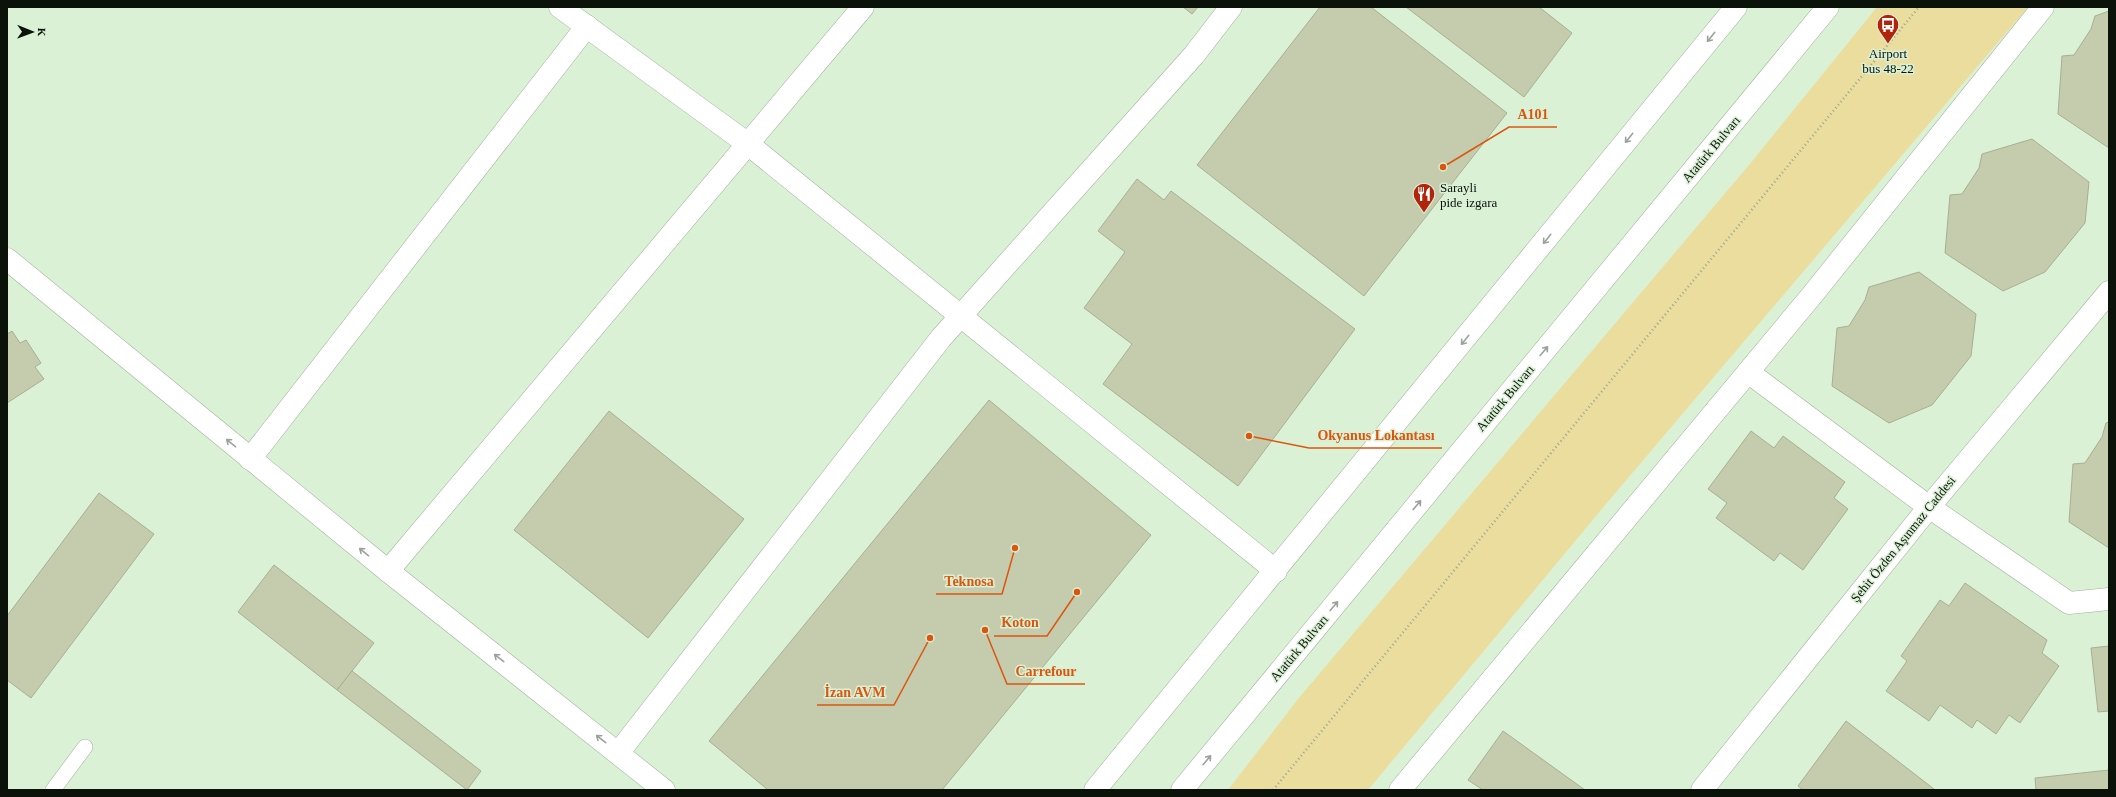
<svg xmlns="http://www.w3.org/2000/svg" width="2116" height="797" viewBox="0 0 2116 797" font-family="Georgia,serif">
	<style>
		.green { fill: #ebdd9d }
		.building { fill: #c4ccad; stroke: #a8af91 }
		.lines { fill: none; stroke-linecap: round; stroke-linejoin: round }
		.lane-casing { stroke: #9eb39a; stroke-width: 16 }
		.street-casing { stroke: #9eb39a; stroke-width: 23 }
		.secondary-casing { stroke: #9eb39a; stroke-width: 23 }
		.primary-casing { stroke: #9eb39a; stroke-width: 23 }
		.path { stroke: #96a792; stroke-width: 2.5; stroke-dasharray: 1 3; stroke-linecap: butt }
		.lane { stroke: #fff; stroke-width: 15 }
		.street { stroke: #fff; stroke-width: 22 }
		.secondary { stroke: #fff; stroke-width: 22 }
		.primary { stroke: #fff; stroke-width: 22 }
		.oneway { stroke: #9da09d }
		.labels { text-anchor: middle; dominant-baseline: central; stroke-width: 3; stroke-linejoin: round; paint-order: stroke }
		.poi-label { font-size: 13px; fill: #0a1209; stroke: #dbf1d6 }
		.street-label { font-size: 13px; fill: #0a1209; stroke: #dbf1d6 }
		.leader { fill: none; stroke: #dd550c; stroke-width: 1.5 }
		.callout-dot { fill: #dd550c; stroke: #dbf1d6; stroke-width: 1.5 }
		.callout-label { font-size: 14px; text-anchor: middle; font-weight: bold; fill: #dd550c; stroke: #dbf1d6; stroke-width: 3; stroke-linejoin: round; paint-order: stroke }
	</style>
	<rect width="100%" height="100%" fill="#dbf1d6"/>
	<polygon class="green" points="1877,7 2028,7 1606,504 1368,790 1228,790 1298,699 1754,159"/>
	<g class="building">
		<polygon points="1183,7 1198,7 1192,14"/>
		<polygon points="1320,7 1371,7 1507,113 1364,296 1197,165"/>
		<polygon points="1406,7 1539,7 1572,33 1524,97"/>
		<polygon points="2109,11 2109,148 2058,114 2062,56 2074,55 2091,29 2095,16"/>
		<polygon points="2032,139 2089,182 2085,223 2045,272 2003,291 1945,253 1950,195 1962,194 1979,168 1982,154"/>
		<polygon points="1137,179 1164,200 1171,191 1355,329 1238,486 1103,384 1132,344 1084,308 1125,252 1098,231"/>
		<polygon points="1919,272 1976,314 1971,356 1932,405 1889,423 1832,386 1837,328 1849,326 1865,300 1869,287"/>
		<polygon points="12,331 20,343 26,340 41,363 35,367 44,379 7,403 7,334"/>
		<polygon points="989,400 1151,535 942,790 768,790 709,741"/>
		<polygon points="609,411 744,519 648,638 514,530"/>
		<polygon points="2109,422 2109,548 2069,522 2073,464 2085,463 2102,437 2106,423"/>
		<polygon points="1751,431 1774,448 1783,436 1845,482 1834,498 1848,509 1803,570 1780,553 1774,561 1716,518 1727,503 1708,489"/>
		<polygon points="99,493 154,534 31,698 7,680 7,616"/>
		<polygon points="274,565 374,643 337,690 238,612"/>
		<polygon points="1965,583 2047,640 2042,653 2059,666 2020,723 2009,715 1996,734 1977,720 1972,728 1940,705 1929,721 1886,691 1907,661 1901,656 1940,600 1949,606"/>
		<polygon points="2109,646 2109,711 2098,712 2091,648"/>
		<polygon points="352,671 481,771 467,790 337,690"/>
		<polygon points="1846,721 1934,789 1934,790 1803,790 1798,786"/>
		<polygon points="1503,731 1585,790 1483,790 1468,780"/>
		<polygon points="2109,770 2109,790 2036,790 2035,778"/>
	</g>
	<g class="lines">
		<g class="lane-casing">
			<polyline id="lane" points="53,790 85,747"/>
		</g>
		<g class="street-casing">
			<g id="street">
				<polyline points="560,7 748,144 1276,571"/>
				<polyline points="7,259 388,571 664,790"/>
				<polyline points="1748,372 1929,507 2069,603 2109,599"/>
				<polyline points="250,459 587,26"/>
				<polyline points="388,571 863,7"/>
				<polyline points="619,752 941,338 1194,55 1231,7"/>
				<polyline points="1400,790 1813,294 2043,7"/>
			</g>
		</g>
		<g class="secondary-casing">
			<polyline id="secondary" points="1702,790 1929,507 2109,292"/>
		</g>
		<g class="primary-casing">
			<g id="primary">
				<polyline points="1095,790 1736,7"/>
				<polyline points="1182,790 1828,7"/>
			</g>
		</g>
		<polyline class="path" points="1273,790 1919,7"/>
		<use href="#lane" class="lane"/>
		<use href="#street" class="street"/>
		<use href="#secondary" class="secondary"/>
		<use href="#primary" class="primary"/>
	</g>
	<defs><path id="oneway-shaft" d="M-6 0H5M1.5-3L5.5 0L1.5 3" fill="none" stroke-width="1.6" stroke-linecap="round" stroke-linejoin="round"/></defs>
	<g class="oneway">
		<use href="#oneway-shaft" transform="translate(1711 37) rotate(129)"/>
		<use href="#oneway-shaft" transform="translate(1629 138) rotate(129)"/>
		<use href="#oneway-shaft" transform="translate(1547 239) rotate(129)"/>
		<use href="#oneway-shaft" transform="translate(1465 340) rotate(129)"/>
		<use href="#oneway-shaft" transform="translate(1544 351) rotate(-50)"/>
		<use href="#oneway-shaft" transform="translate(231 443) rotate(-141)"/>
		<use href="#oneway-shaft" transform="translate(1417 505) rotate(-50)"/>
		<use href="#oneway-shaft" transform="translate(364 552) rotate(-141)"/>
		<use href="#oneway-shaft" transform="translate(1334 606) rotate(-50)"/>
		<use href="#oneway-shaft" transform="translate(499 658) rotate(-142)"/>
		<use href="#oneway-shaft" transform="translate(601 739) rotate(-142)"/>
		<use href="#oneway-shaft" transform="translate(1207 760) rotate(-50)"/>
	</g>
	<defs>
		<g id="bus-pin" transform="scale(1.15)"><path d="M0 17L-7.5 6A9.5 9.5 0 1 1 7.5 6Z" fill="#b1240b" stroke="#dbf1d6"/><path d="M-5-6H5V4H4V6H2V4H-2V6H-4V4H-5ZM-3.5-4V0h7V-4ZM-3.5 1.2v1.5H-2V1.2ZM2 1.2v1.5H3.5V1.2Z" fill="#fff"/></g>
		<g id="restaurant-pin" transform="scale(1.15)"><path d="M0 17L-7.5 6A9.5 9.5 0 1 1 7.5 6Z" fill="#b1240b" stroke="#dbf1d6"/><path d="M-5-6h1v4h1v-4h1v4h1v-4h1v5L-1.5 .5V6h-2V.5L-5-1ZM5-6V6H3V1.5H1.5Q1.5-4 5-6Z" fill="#fff"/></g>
	</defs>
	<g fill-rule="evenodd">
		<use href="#bus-pin" x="1888" y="25"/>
		<use href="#restaurant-pin" x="1424" y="194"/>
	</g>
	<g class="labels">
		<g class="poi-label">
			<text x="1888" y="53">Airport<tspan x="1888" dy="15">bus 48-22</tspan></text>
			<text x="1440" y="187" text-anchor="start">Sarayli<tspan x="1440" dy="15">pide izgara</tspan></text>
		</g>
		<g class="street-label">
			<text transform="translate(1711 149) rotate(-50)">Atatürk Bulvarı</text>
			<text transform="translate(1505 398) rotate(-50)">Atatürk Bulvarı</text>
			<text transform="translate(1903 539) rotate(-51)">Şehit Özden Aşınmaz Caddesi</text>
			<text transform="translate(1299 648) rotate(-50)">Atatürk Bulvarı</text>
		</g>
	</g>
	<path class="leader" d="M1443 167L1509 127H1557M1249 436L1309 448H1442M1015 548L1002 594H936M1077 592L1047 636H994M985 630L1007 684H1085M930 638L894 705H817"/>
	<g class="callout-dot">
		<circle cx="1443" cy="167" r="4"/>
		<circle cx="1249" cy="436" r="4"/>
		<circle cx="1015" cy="548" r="4"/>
		<circle cx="1077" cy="592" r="4"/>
		<circle cx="985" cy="630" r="4"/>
		<circle cx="930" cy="638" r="4"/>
	</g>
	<g class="callout-label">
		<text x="1533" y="119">A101</text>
		<text x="1376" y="440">Okyanus Lokantası</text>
		<text x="969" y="586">Teknosa</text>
		<text x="1020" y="627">Koton</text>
		<text x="1046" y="676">Carrefour</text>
		<text x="855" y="697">İzan AVM</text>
	</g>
	<rect width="2116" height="797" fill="none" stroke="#0a1209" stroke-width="16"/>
	<g transform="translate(32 32) rotate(91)" stroke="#dbf1d6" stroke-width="3" paint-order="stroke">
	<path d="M0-3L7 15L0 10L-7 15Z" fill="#0a1209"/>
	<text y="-6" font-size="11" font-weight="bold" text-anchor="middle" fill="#0a1209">K</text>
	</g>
</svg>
